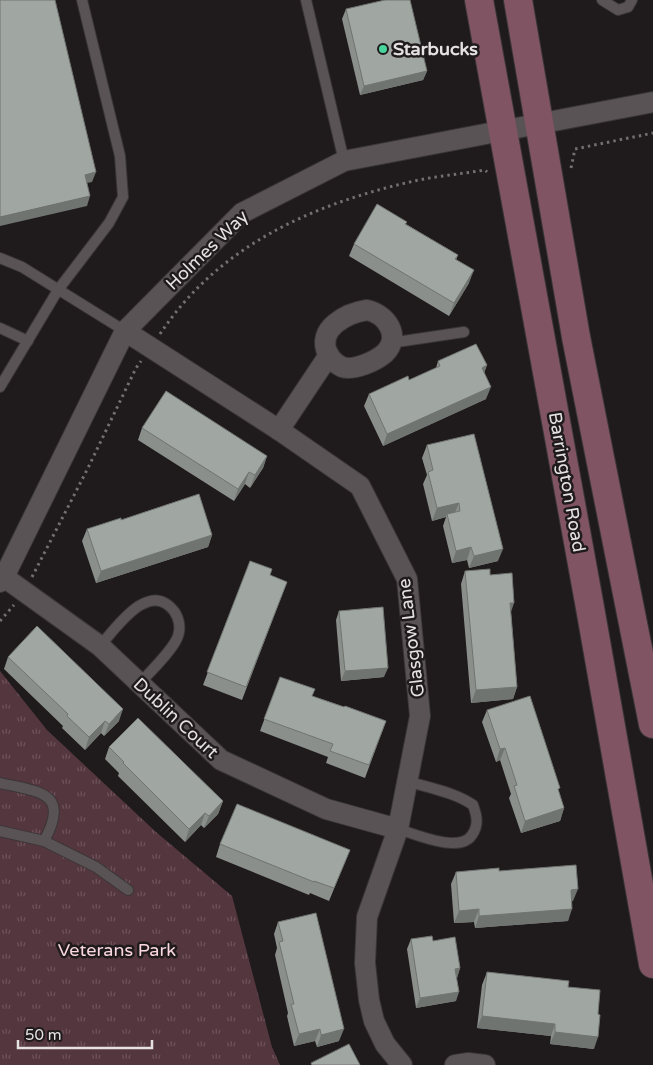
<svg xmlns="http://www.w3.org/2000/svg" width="653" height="1065" viewBox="0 0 653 1065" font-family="'Varela Round',sans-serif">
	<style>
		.park { fill: url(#park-tufts) }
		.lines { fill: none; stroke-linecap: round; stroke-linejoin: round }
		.lane-casing { stroke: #3a3637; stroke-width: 12 }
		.street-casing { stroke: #3a3637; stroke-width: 22 }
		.secondary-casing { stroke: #3a3637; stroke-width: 30 }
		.path { stroke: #736e70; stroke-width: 3; stroke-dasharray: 2.5 4; stroke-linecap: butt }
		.lane { stroke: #595355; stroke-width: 10 }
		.street { stroke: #595355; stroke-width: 20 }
		.secondary { stroke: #815464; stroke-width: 28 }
		.wall { fill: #8a8f8b }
		.shaded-wall { fill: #707471 }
		.building { fill: #a0a6a2; stroke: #707471 }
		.poi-dot { fill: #49d49c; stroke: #1f1a1c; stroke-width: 2 }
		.labels { text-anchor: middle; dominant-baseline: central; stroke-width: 5; stroke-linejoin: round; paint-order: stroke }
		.poi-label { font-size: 18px; font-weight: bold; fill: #e6e2e3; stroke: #1f1a1c; text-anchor: start }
		.street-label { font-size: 18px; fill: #e6e2e3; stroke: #1f1a1c }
		.park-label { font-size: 18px; fill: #fad8e1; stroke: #1f1a1c }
	</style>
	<defs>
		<pattern id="park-tufts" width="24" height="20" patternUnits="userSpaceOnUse" patternTransform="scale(1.25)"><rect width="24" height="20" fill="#54363f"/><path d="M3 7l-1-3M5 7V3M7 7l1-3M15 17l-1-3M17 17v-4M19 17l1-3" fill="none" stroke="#6d535b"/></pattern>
	</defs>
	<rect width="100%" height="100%" fill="#1f1a1c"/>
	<polygon class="park" points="0,671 47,730 156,832 232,896 272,1047 280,1065 0,1065"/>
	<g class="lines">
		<g class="lane-casing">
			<g id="lane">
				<polyline points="306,0 344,161"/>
				<polyline points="602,0 618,10 628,7 632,0"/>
				<polyline points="0,258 22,267 125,331"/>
				<polyline points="0,328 28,341"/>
				<polyline points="390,343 464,332"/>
				<polyline points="0,387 58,290 109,223 123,197 120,156 82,0"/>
				<path d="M 100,646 C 116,628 149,579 174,611 C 179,618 181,628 178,636 C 174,649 149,673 139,684"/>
				<path d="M 0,783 C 39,792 71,792 44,841"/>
				<path d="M 398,829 C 415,834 460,854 472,835 C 479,825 477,816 473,805 C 454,792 429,788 407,781"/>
				<polyline points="0,831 44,841 96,867 128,890"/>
			</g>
		</g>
		<g class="street-casing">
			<g id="street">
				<path d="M 367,310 C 386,314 402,336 385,353 C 376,361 354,371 342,367 C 336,364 331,360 328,354 C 315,329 347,313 367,310 Z"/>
				<polyline points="125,331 279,430 360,486 407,579 420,716 398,829 367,917 365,963 369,1000 374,1021 385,1044 402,1065"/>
				<polyline points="279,430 329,355"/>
				<polyline points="4,577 100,646 221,760 326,809 398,829"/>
				<polyline points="0,582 4,577 125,331 242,213 344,161 653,102"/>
				<polyline points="455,1065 468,1063 485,1065"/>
			</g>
		</g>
		<g class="secondary-casing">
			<g id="secondary">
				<polyline points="479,0 589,602 653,964"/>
				<polyline points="518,0 576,337 653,724"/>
			</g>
		</g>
		<g class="path">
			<polyline points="571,168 575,149 653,133"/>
			<path d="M 160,334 C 219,245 313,204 414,181 C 437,176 461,174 485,170 L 487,172"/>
			<polyline points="32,577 88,468 136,368 141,361"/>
			<polyline points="0,621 14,605"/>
		</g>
		<use href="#lane" class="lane"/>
		<use href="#street" class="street"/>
		<use href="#secondary" class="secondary"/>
	</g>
	<g class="wall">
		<polygon points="346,9 427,71 423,80 360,95 342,19"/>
		<polygon points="407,222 406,224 458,255 456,260 469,283 449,316 349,256 354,244"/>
		<polygon points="438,361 487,365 484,373 486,399 383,446 364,406 369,394 409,380 436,368"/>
		<polygon points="142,428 267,456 263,468 250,488 245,484 234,501 138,440"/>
		<polygon points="427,445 498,561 469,568 467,560 452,563 443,526 446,517 432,521 423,484 427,475 422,458"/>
		<polygon points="121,520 212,535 208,547 96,583 82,541 87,529"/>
		<polygon points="250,561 270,575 287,582 242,700 203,685"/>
		<polygon points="465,571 490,575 511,613 517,687 513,699 471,703 461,584"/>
		<polygon points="339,611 384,677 341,681 336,620"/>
		<polygon points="8,657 119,721 104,736 101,733 85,750 62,728 63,726 4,669"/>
		<polygon points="280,677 312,696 386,721 365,778 326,763 328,757 260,731"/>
		<polygon points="487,710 559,792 564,808 560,821 521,833 509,798 511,794 500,760 496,762 482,722"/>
		<polygon points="109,747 223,801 218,814 204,828 201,825 185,842 118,776 119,773 105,759"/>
		<polygon points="220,844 350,850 329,901 310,893 309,895 216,857"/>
		<polygon points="499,871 573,901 572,901 568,921 475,928 474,922 454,923 451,884 456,872"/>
		<polygon points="278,922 339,1041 317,1047 315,1041 294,1046 287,1016 288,1013 275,955 277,948 274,934"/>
		<polygon points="411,939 433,941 460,968 457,978 456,1001 416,1008 407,949"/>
		<polygon points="487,972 568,987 594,1049 550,1044 551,1036 477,1028 482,985"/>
	</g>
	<g class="shaded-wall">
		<polygon points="427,71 423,80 360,95 364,86"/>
		<polygon points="96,172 92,182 82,184 85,175"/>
		<polygon points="90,196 87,206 0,226 0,217"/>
		<polygon points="474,270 469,283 449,316 454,303"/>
		<polygon points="487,365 482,378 482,368"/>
		<polygon points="491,387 486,399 383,446 387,434"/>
		<polygon points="267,456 263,468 250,488 255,475"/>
		<polygon points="249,472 245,484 234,501 238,489"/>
		<polygon points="459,503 454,515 447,514 446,517 432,521 437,508"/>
		<polygon points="212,535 208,547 96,583 101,571"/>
		<polygon points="471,547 467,560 452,563 456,551"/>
		<polygon points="503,549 498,561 469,568 474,556"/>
		<polygon points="510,603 514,603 510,615"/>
		<polygon points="388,668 384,677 341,681 345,671"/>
		<polygon points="517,687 513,699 471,703 476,690"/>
		<polygon points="123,709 119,721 104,736 109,724"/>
		<polygon points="105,721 101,733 85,750 89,737"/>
		<polygon points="505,748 500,760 496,762 500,749"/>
		<polygon points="223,801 218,814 204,828 209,816"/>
		<polygon points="564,808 560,821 521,833 525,821"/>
		<polygon points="205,813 201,825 185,842 189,829"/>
		<polygon points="578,889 573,901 566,902 571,890"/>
		<polygon points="479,909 474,922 454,923 459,911"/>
		<polygon points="572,909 568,921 475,928 479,916"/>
		<polygon points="460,968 457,978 455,969"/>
		<polygon points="459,992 456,1001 416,1008 420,998"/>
		<polygon points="482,1016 555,1024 551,1036 477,1028"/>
		<polygon points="320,1029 315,1041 294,1046 299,1034"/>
		<polygon points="344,1029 339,1041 317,1047 321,1035"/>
		<polygon points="555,1032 598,1037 594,1049 550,1044"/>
	</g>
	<g class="building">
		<polygon points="0,0 55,0 96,172 85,175 90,196 0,217"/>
		<polygon points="385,0 410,0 427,71 364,86 346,9"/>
		<polygon points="377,204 407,222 405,224 458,255 455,259 474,270 454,303 354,244"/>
		<polygon points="476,344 487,365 482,368 491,387 387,434 369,394 408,376 409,380 440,366 438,361"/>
		<polygon points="166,391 267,456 255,475 249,472 238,489 142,428"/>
		<polygon points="474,434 503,549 474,556 471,547 456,551 447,514 460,511 459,503 437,508 428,472 433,470 427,445"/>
		<polygon points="199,494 212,535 101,571 87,529 121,518 121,520"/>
		<polygon points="250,561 272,569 270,575 287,582 246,687 207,672"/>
		<polygon points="490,569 490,575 512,573 514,603 510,603 517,687 476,690 465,571"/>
		<polygon points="383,607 388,668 345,671 339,611"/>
		<polygon points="37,626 123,709 109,724 105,721 89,737 67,716 68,714 8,657"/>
		<polygon points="280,677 315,689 312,696 344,707 345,706 386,721 369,765 330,751 333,744 264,719"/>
		<polygon points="530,696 560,788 558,789 564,808 525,821 514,786 517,785 505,748 500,749 487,710"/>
		<polygon points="138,718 223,801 209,816 205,813 189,829 123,763 124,762 109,747"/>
		<polygon points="237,804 350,850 334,888 314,881 314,882 220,844"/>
		<polygon points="576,865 578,889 571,890 572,909 479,916 479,909 459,911 456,872 499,868 499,871"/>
		<polygon points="316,913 344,1029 321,1035 320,1029 299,1034 291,1004 294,1004 279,942 283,941 278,922"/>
		<polygon points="432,936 433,941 455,937 460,968 455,969 459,992 420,998 411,939"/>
		<polygon points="487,972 569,981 568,987 600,990 598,1014 600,1015 598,1037 555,1032 555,1024 482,1016"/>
		<polygon points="349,1044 360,1065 312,1065 311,1063"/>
	</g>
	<circle class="poi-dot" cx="383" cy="49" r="5"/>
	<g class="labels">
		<g class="poi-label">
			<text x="393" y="49">Starbucks</text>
		</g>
		<g class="street-label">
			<text transform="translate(207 250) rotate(-44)">Holmes Way</text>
			<text transform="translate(567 482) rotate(80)">Barrington Road</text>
			<text transform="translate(411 638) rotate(-97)">Glasgow Lane</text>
			<text transform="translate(176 718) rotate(43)">Dublin Court</text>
		</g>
		<g class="park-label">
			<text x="117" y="950">Veterans Park</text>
		</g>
	</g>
	<path d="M18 1040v8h134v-8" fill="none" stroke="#e6e2e3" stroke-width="2.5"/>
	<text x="25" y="1040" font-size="15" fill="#e6e2e3" stroke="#1f1a1c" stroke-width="4" paint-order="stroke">50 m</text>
</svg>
